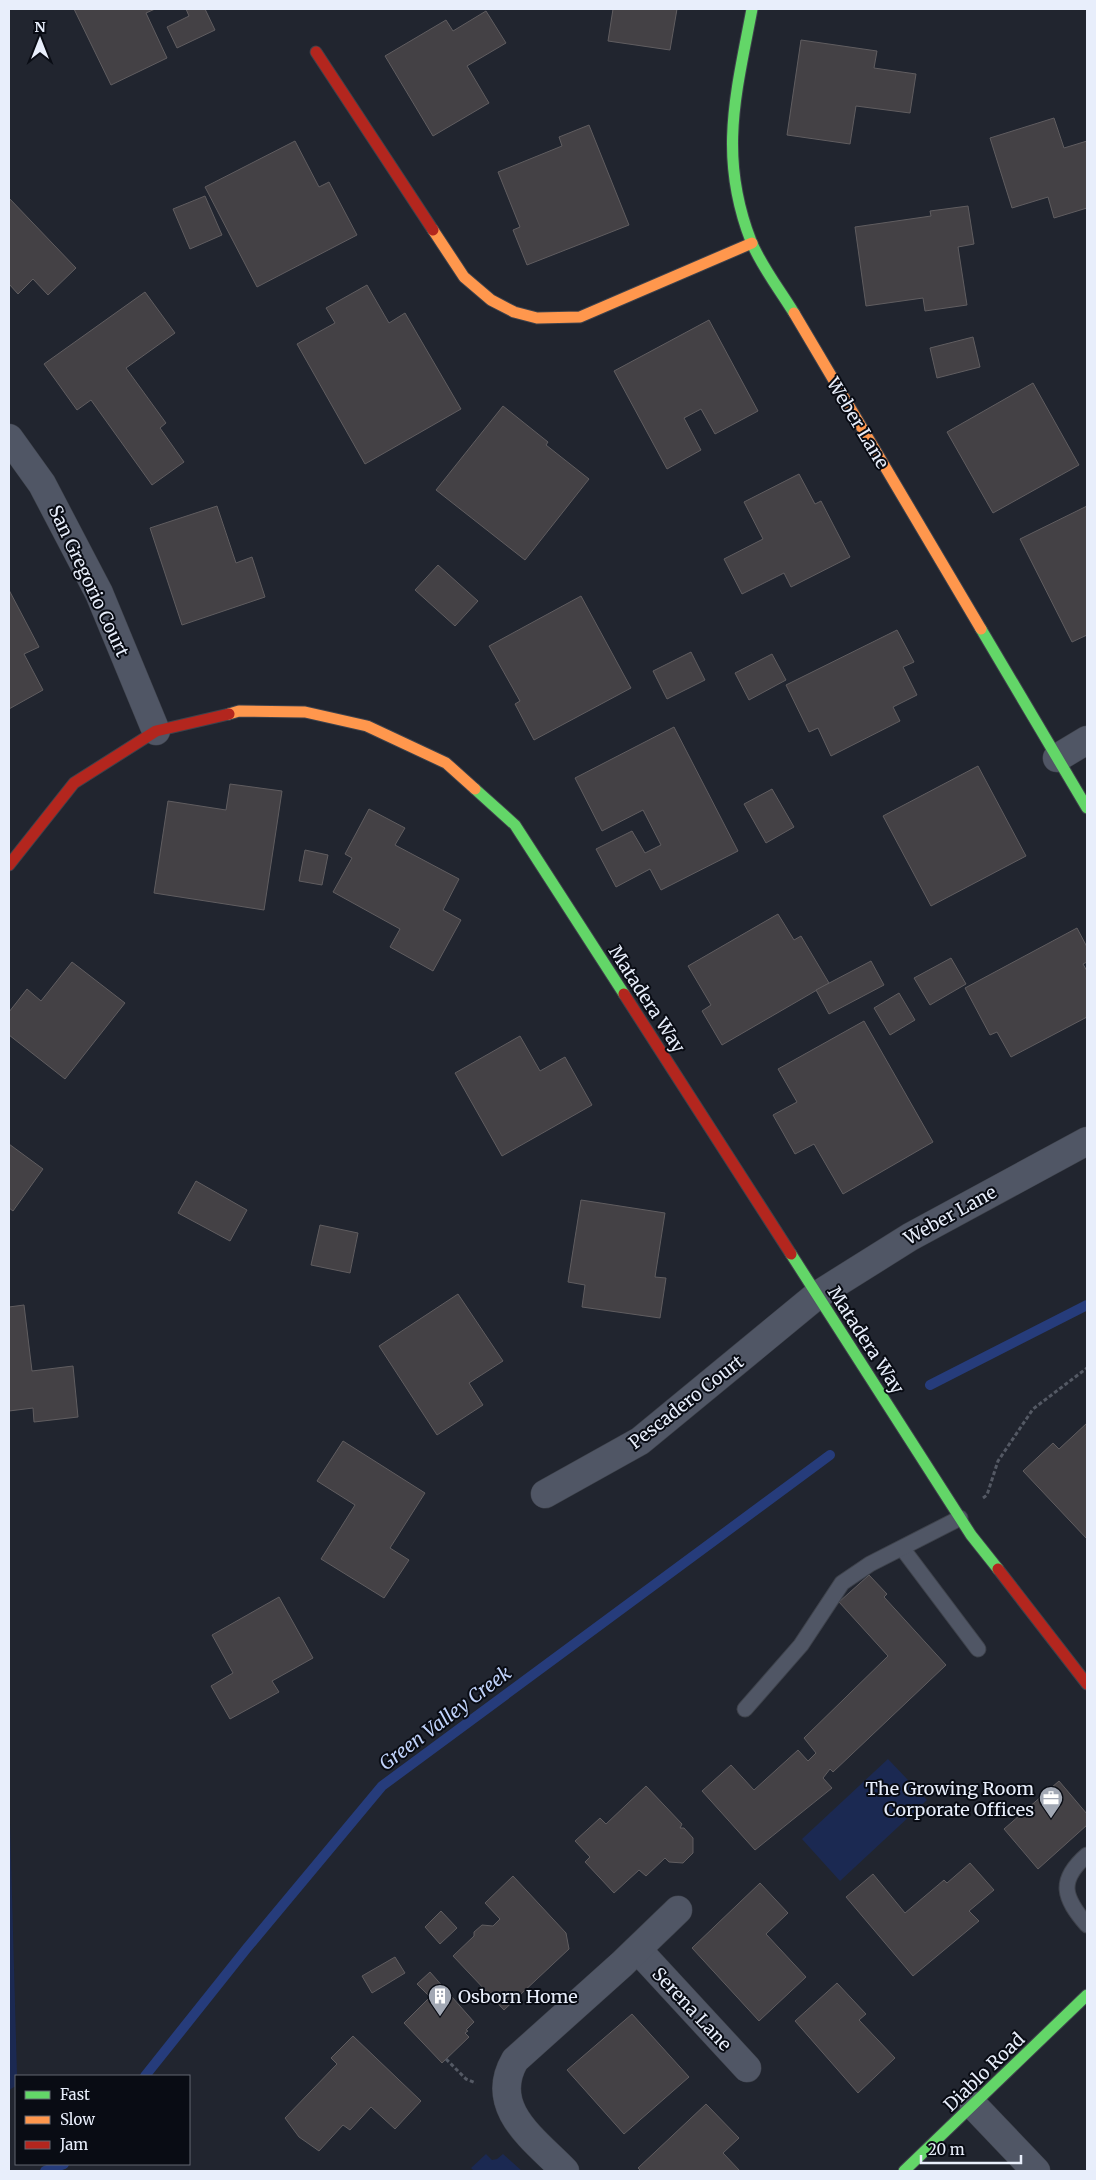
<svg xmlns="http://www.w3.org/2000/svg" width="1096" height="2180" viewBox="0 0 1096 2180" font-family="Merriweather,serif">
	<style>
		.green { fill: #1b2952 }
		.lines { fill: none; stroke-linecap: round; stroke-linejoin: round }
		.stream { stroke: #263c7b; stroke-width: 10 }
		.building { fill: #444145; stroke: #605d60 }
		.lane-casing { stroke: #3e424b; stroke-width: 17 }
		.street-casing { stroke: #3e424b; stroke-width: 29 }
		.fast-casing { stroke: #3e424b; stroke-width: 13 }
		.slow-casing { stroke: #3e424b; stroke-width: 13 }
		.jam-casing { stroke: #3e424b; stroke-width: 13 }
		.path { stroke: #545964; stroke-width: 3; stroke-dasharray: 4 2.5; stroke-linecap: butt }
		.lane { stroke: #505665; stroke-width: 15 }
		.street { stroke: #505665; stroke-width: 28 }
		.fast { stroke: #63d668; stroke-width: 11 }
		.slow { stroke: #ff974d; stroke-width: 11 }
		.jam { stroke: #b3261e; stroke-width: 11 }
		.labels { text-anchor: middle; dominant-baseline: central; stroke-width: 4; stroke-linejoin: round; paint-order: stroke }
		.street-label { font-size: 18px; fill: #e8eefb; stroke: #090c14 }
		.poi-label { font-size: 18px; fill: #e8eefb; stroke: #090c14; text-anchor: end }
		.water-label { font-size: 19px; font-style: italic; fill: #c1d3fb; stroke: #090c14 }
	</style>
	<rect width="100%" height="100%" fill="#21252f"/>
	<g class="green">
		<polygon points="888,1759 927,1800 840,1881 802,1839"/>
		<polygon points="9,1787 17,2076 16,2086 9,2090"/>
		<polygon points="486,2154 492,2160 497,2159 503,2154 522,2171 474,2171 471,2168"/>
	</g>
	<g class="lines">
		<g class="stream">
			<polyline points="930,1385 1087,1305"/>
			<polyline points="145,2076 247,1948 382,1786 830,1455"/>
			<polyline points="45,2171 64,2164"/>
		</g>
	</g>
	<g class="building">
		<polygon points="74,9 155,9 146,13 167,58 111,85"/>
		<polygon points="186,9 205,9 215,30 177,48 167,27 189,16"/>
		<polygon points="613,9 677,9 670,50 608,41"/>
		<polygon points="486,11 506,43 467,66 489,103 433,136 385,56 446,20 453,31"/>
		<polygon points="801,40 877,51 874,68 916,74 910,113 856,106 850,144 787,135"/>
		<polygon points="1054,118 1064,148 1087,141 1087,208 1054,218 1048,197 1012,208 990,138"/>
		<polygon points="589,125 629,225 527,265 513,230 520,227 498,172 562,146 559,137"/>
		<polygon points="295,141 319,187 329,182 357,235 257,287 205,187"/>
		<polygon points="205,196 222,235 190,249 173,209"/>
		<polygon points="9,198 76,268 48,295 33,279 18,294 9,284"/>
		<polygon points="968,206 974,244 958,247 967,305 925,311 923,298 866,306 855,227 931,216 930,211"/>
		<polygon points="367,285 389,323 405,313 461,409 365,464 297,344 335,323 326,308"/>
		<polygon points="145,292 175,333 126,368 166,423 160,428 184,462 152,485 91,400 77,410 44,364"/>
		<polygon points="709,320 758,411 715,434 701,409 684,418 701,450 667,469 614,371"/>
		<polygon points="973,337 980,367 937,378 930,348"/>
		<polygon points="1033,383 1079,465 993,513 947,432"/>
		<polygon points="503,406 548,442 546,445 589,479 525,560 436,490"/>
		<polygon points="799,474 815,504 821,501 850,557 791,587 784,573 742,594 724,559 763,539 744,502"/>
		<polygon points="217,506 236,563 252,557 265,597 182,625 150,528"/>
		<polygon points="1087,506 1087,635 1072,642 1020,539"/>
		<polygon points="438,565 478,601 455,626 415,590"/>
		<polygon points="9,590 39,647 24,654 43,690 9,709"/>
		<polygon points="581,596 631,688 534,740 515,704 520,701 489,646"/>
		<polygon points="897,630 914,662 903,667 917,695 893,707 900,721 831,756 818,728 809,732 786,685"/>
		<polygon points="691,652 705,680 667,699 653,671"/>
		<polygon points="772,654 786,680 749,700 735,673"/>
		<polygon points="674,727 738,851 661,890 650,869 616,887 596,849 632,831 645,853 661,845 643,810 602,831 575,778"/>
		<polygon points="978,766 1026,856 931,906 883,816"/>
		<polygon points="230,784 282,791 264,910 154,893 168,801 226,810"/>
		<polygon points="772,789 794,827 766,843 744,804"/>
		<polygon points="369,809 405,828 395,845 459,879 443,910 461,920 433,971 390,947 400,929 333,892 352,858 345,854"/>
		<polygon points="305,850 328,855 322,885 299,881"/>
		<polygon points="778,914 794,940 801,936 829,983 722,1045 702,1011 711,1005 688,966"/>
		<polygon points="1077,928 1087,947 1087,962 1083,964 1087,971 1087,1017 1011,1057 997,1032 990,1035 965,988"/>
		<polygon points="951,958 966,984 930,1005 914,978"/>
		<polygon points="871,961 884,985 829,1014 816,990"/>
		<polygon points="72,962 125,1003 65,1079 9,1035 9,1012 27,989 41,1001"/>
		<polygon points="899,993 915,1020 890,1035 874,1008"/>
		<polygon points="864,1021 933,1142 843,1194 814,1144 795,1154 773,1115 797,1102 778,1069"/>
		<polygon points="520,1036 540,1071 565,1057 592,1105 502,1156 455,1073"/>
		<polygon points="9,1144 43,1169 13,1211 9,1208"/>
		<polygon points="196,1181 247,1210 230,1241 178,1213"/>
		<polygon points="581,1200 665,1213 655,1277 666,1278 660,1318 582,1307 585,1285 568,1282"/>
		<polygon points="320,1225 358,1233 350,1273 311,1265"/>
		<polygon points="458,1294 503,1361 469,1383 483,1405 437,1435 379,1346"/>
		<polygon points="24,1305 32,1371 73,1366 78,1417 34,1422 33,1408 9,1411 9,1307"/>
		<polygon points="1087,1423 1087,1539 1023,1471 1053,1443 1059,1449"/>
		<polygon points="343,1441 425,1493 390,1548 409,1560 384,1598 321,1559 355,1505 317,1481"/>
		<polygon points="869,1575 887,1594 884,1597 946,1665 833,1772 830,1769 823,1778 832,1788 755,1850 702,1791 731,1765 754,1790 798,1750 808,1761 816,1753 804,1738 888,1656 839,1602"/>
		<polygon points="279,1597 313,1658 272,1681 279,1692 230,1719 211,1686 233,1673 212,1635"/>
		<polygon points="1059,1781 1087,1814 1087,1825 1038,1869 1004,1829"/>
		<polygon points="646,1786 682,1824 680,1828 684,1828 693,1838 693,1853 683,1863 669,1862 665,1858 646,1876 639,1870 614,1893 585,1862 590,1857 575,1841 600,1818 606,1824"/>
		<polygon points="970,1863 994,1890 969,1911 979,1921 913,1976 846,1897 873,1874 905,1913 944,1880 947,1883"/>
		<polygon points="513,1876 566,1933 569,1949 504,2010 453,1956 474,1936 474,1932 482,1925 493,1926 500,1919 485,1903"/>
		<polygon points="760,1883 788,1913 766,1934 806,1977 759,2021 692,1948"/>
		<polygon points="441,1911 457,1928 440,1944 425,1927"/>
		<polygon points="395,1957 405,1973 372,1993 362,1976"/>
		<polygon points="430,1972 474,2022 466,2030 468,2031 465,2033 469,2037 442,2063 404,2023 430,1997 417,1984"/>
		<polygon points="837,1983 866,2014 859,2020 895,2058 858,2093 795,2021"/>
		<polygon points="632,2014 689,2077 624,2134 567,2070"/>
		<polygon points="353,2036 421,2101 395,2129 371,2107 350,2130 343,2125 319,2151 299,2137 285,2118 337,2064 331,2058"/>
		<polygon points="706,2104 739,2138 723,2153 740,2171 641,2171 638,2168"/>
	</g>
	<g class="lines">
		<g class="lane-casing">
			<g id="lane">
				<polyline points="902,1548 978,1649"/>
				<polyline points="745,1709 801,1645 842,1583 870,1564 960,1518"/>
				<path d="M 1087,1855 C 1057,1881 1064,1898 1087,1925"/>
			</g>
		</g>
		<g class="street-casing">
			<g id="street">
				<polyline points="9,438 42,484 99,593 156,731"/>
				<polyline points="1057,758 1087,740"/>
				<polyline points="545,1494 640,1441 816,1296 910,1237 1087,1141"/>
				<polyline points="638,1950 747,2068"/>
				<polyline points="974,2106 1036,2171"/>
				<path d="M 565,2171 C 535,2140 487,2108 515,2060 L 622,1964 L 678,1910"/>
			</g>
		</g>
		<g class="fast-casing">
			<g id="fast">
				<path d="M 752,9 C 736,94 718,156 751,241 C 761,266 780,290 794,313"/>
				<polyline points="981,629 1087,808"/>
				<polyline points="475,789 515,825 624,994"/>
				<polyline points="791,1254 971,1535 998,1569"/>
				<polyline points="904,2171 1087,1995"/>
			</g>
		</g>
		<g class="slow-casing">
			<g id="slow">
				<polyline points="433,230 464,277 491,300 514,312 537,318 580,317 752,243"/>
				<polyline points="794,313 981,629"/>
				<polyline points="229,714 239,711 305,712 367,726 446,763 475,789"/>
			</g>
		</g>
		<g class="jam-casing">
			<g id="jam">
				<polyline points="316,52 433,230"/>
				<polyline points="9,865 74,783 156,731 229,714"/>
				<polyline points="624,994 791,1254"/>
				<polyline points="998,1569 1087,1684"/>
			</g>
		</g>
		<g class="path">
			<polyline points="983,1498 987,1495 998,1461 1033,1409 1087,1368"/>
			<polyline points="446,2059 466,2079 476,2083"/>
		</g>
		<use href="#lane" class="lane"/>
		<use href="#street" class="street"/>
		<use href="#fast" class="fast"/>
		<use href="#slow" class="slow"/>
		<use href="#jam" class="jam"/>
	</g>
	<defs>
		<g id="office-pin" transform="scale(1.25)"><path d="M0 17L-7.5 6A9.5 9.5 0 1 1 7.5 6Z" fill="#a2a8b4" stroke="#090c14"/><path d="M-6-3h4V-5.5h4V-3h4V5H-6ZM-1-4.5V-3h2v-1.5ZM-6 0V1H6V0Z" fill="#fff"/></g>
		<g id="building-pin" transform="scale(1.25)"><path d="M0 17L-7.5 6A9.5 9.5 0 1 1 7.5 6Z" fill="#a2a8b4" stroke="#090c14"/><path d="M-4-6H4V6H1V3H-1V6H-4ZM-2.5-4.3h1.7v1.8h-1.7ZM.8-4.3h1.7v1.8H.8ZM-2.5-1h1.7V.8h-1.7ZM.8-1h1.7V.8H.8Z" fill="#fff"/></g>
	</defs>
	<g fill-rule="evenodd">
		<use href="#office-pin" x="1051" y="1798"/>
		<use href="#building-pin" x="440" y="1996"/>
	</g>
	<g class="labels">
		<g class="street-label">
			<text transform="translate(858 423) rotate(59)">Weber Lane</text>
			<text transform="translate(89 581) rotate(65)">San Gregorio Court</text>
			<text transform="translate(647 999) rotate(57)">Matadera Way</text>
			<text transform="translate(950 1215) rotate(-29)">Weber Lane</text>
			<text transform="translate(866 1340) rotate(57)">Matadera Way</text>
			<text transform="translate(686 1402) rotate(-38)">Pescadero Court</text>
			<text transform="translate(692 2009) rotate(47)">Serena Lane</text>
			<text transform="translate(984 2072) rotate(-44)">Diablo Road</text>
		</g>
		<g class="poi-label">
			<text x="1034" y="1788">The Growing Room<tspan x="1034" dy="21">Corporate Offices</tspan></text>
			<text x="458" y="1996" text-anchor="start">Osborn Home</text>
		</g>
		<g class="water-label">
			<text transform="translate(445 1718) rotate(-37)">Green Valley Creek</text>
		</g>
	</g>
	<rect width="1096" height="2180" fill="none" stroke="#e8eefb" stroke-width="20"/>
	<rect x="15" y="2075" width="175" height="90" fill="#090c14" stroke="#626670"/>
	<rect x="25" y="2091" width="25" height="8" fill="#63d668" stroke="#626670"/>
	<text x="60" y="2100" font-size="15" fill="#e8eefb">Fast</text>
	<rect x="25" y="2116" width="25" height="8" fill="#ff974d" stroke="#626670"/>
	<text x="60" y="2125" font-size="15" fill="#e8eefb">Slow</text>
	<rect x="25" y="2141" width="25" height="8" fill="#b3261e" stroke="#626670"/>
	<text x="60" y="2150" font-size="15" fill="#e8eefb">Jam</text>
	<g transform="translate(40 40)" stroke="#090c14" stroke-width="4" paint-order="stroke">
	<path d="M0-4L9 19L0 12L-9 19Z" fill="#e8eefb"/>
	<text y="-8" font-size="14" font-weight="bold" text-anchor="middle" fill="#e8eefb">N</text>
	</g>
	<path d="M921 2155v8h100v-8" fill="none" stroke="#e8eefb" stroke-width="2.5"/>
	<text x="928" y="2155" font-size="15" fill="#e8eefb" stroke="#090c14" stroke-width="4" paint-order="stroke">20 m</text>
</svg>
